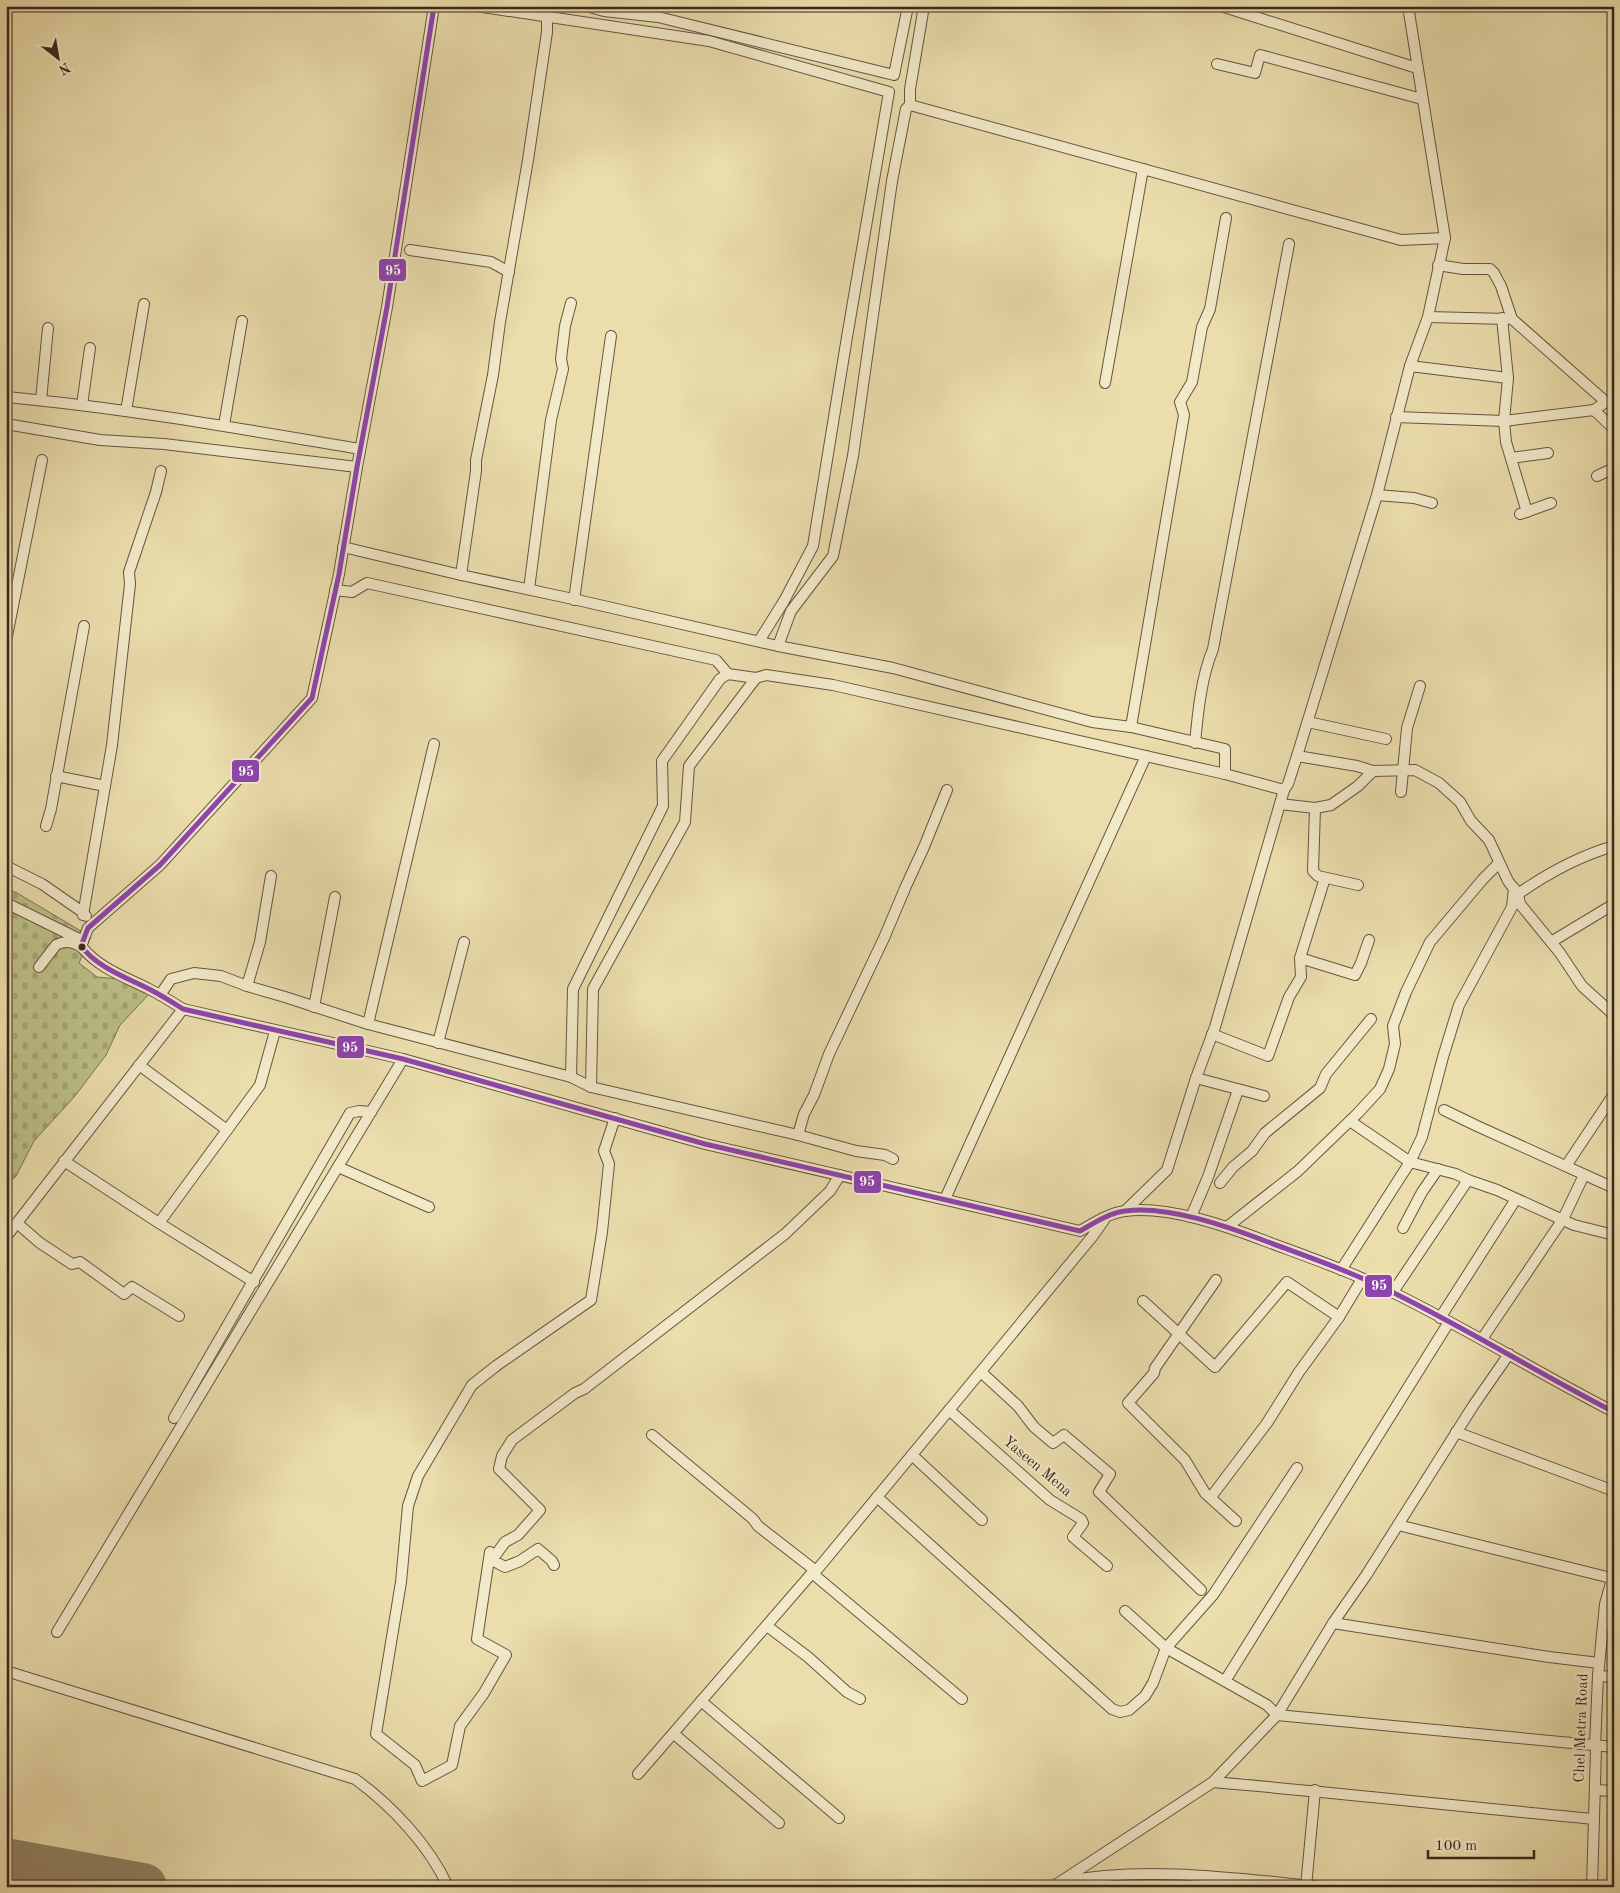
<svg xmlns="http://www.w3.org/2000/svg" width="1620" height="1893" viewBox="0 0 1620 1893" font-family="'Old Standard TT',serif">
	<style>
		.cemetery { fill: url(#cemetery-stones); stroke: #7a7452 }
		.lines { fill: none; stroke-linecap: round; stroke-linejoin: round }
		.taxiway { stroke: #928265; stroke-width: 19 }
		.runway { stroke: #928265; stroke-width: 48 }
		.minor-casing { stroke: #665542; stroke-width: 12 }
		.minor { stroke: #f2e9c9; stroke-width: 10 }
		.bus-1-casing { stroke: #f2e9c9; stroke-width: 9 }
		.bus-1 { stroke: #8e44ad; stroke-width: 5 }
		.bus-dot { fill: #39281e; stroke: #f2e9c9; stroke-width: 2 }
		.labels { text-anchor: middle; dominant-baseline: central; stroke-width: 4; stroke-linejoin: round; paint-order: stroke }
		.street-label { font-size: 15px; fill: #39281e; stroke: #f2e9c9 }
		.line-badge { stroke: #f2e9c9; stroke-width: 2 }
		.badge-label { font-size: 14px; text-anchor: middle; font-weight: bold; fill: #fff }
	</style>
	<defs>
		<pattern id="cemetery-stones" width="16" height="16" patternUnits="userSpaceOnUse" patternTransform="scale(1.25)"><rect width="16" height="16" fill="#bcbf86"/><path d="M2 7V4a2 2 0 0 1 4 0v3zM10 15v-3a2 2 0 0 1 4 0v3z" fill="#a2a473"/></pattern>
	</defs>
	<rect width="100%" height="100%" fill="#ebddac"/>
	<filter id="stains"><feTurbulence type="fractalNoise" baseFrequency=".004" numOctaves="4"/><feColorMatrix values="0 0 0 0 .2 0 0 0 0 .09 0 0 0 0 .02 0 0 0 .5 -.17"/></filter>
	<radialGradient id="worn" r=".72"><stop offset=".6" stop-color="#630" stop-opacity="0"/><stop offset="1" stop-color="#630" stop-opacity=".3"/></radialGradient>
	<polygon class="cemetery" points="6,888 17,893 91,937 79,963 97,977 129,980 152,991 120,1025 106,1055 75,1096 34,1141 16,1176 6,1186"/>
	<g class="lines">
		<polyline class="taxiway" points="48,1887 52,1870"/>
		<polyline class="runway" points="6,1862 143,1887"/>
		<g class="minor-casing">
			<g id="minor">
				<path d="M 434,6 L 387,307 L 357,467 L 339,574 L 312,698 L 160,865 L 88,928 L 81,946 C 98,968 125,977 149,989 C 161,995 172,1002 183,1009 L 403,1059 L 705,1144 L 1080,1231 C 1094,1223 1109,1213 1125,1211 C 1168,1205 1229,1227 1268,1242 C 1311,1258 1354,1273 1394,1293 C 1469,1330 1540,1374 1614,1412"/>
				<polyline points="476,6 709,41 889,92 847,337 813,546 784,601 759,641"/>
				<polyline points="586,6 604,11 658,17 894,75 908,6"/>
				<polyline points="1224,7 1417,68"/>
				<polyline points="1217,64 1255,73 1260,55 1422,99"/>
				<polyline points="910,105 1401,240 1445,238"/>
				<polyline points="410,250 491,262 509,272"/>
				<polyline points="1428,317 1507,319"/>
				<polyline points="1502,318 1508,378 1504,421 1506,442 1527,512"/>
				<polyline points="1410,366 1508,378"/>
				<polyline points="1105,383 1143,169"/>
				<path d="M 6,397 C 125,408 242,429 360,449"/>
				<polyline points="41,400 48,328"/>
				<polyline points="82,405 90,348"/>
				<polyline points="1594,410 1614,429"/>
				<polyline points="126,411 144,304"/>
				<polyline points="1396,417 1504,421 1594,410 1606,402 1512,319 1501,286 1494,273 1490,269 1463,269 1438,265"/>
				<polyline points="6,424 100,440 164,444 357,467"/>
				<polyline points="224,425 242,321"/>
				<polyline points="1511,458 1548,453"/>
				<polyline points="1597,476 1614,468"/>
				<polyline points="1377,495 1414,498 1432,503"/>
				<polyline points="1520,514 1551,503"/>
				<polyline points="343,547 461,575 573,599 778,646 893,668 1092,722 1131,727 1225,749 1225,774"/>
				<polyline points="461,575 476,471 476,460 493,375 500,322 528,160 547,32 547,18"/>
				<polyline points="529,589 551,420 563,369 561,359 565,326 571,303"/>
				<polyline points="335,590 352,592 367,583 716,660 728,674"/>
				<polyline points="574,600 611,336"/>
				<polyline points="6,641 42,460"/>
				<polyline points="778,646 791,611 833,556 853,456 892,181 906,109 910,105 910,89 924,6"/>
				<polyline points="1308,722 1386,739"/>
				<polyline points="1131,727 1184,415 1180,402 1192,382 1202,327 1210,309 1226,218"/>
				<path d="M 1195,743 C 1198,712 1201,678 1213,649 L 1289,244"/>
				<polyline points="1297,756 1357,766 1373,771"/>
				<polyline points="56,776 105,786"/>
				<polyline points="1401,792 1407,728 1420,686"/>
				<polyline points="1280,804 1315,808 1331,805 1358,786 1373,771 1415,770 1439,783 1460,802 1471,821 1489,840 1508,881 1518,894 1520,904 1560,953 1582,986 1614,1015"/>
				<polyline points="1315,808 1313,871 1318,876 1358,885"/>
				<polyline points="46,826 51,809 84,626"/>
				<polyline points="6,866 42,884 81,911 86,916"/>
				<path d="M 1518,894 C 1548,873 1579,856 1614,846"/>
				<polyline points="6,903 83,941"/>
				<polyline points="83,915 112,745 130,584 129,572 156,492 161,471"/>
				<polyline points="1551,942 1614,904"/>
				<polyline points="1300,958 1355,975 1361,963 1369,940"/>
				<path d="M 39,967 L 56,945 C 65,940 72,942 80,946"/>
				<polyline points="247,986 260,942 271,876"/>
				<polyline points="160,995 171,979 194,973 221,976 247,986 285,997 368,1024 571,1077 591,1087 798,1135 856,1151 885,1155 893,1159"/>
				<polyline points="314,1007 335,897"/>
				<polyline points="368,1024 434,744"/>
				<polyline points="1212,1034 1268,1056 1289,997 1301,977 1300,958 1325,878"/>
				<polyline points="438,1043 464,942"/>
				<polyline points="139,1065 227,1130"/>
				<polyline points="571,1077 573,989 663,806 662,761 720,679 728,674 756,678 766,675 833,685 1225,774 1284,790"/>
				<polyline points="1196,1078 1264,1096"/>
				<polyline points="591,1087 593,989 685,822 689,766 756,678"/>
				<polyline points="1444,1110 1477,1126 1614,1188"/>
				<polyline points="1350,1121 1410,1162 1456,1174 1468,1180 1497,1190 1574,1225 1614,1235"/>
				<polyline points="798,1135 804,1114 814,1095 829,1054 884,938 906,886 924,847 947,790"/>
				<polyline points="64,1161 159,1223 254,1282"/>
				<polyline points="1566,1166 1614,1094"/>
				<polyline points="338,1167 429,1207"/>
				<polyline points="1220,1183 1233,1167 1252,1151 1265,1133 1320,1088 1326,1074 1371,1019"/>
				<polyline points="945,1199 1146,756"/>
				<polyline points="1125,1211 1167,1170 1196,1078 1215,1027 1284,790 1288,784 1297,756 1377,495 1410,366 1428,317 1445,238 1408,6"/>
				<polyline points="1191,1217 1208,1177 1238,1090"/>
				<polyline points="17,1223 40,1243 72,1264 80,1262 124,1294 132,1287 179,1316"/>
				<polyline points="159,1223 260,1085 275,1031"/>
				<polyline points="1227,1227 1298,1171 1358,1113 1380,1089 1389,1069 1395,1044 1393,1026 1406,992 1430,942 1483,879 1499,863"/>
				<polyline points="1403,1228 1422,1192 1438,1169"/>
				<polyline points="6,1237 183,1009"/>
				<polyline points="1341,1270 1410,1162 1422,1137 1443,1057 1459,1005 1512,907 1514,888"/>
				<polyline points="1216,1280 1155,1368 1154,1373 1128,1403 1185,1460 1205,1493 1236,1521"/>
				<polyline points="1393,1292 1468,1180"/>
				<polyline points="1143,1301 1215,1367 1287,1282 1339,1317"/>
				<polyline points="1440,1318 1516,1199"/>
				<polyline points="1482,1339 1563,1219 1584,1175"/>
				<polyline points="981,1372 1018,1406 1034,1427 1053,1443 1064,1435 1110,1474 1099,1492 1201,1590"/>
				<polyline points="949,1410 1050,1500 1081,1519 1083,1523 1073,1537 1107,1566"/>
				<polyline points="174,1418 350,1113 359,1111 371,1112"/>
				<polyline points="1456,1432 1614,1491"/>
				<polyline points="652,1435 753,1519 758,1526 816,1571"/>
				<polyline points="912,1455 982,1520"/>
				<polyline points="877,1497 1112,1709 1120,1712 1129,1710 1145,1696 1153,1683 1166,1648 1213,1595 1297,1468"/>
				<polyline points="1211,1497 1267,1423 1299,1372 1339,1317 1362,1279"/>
				<polyline points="1398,1525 1611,1578"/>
				<polyline points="490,1552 477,1639 506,1655 484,1693 460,1726 452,1765 422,1781 415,1765 376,1734 401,1582 408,1506 418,1476 472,1385 496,1366 591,1300 602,1232 609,1164 604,1151 615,1118"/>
				<polyline points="554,1565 552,1561 538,1549 520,1561 505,1567 492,1560 505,1542 518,1535 540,1510 499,1469 502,1456 512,1440 575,1393 584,1389 785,1234 830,1191 840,1175"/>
				<polyline points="812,1573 962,1699"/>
				<polyline points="1125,1611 1166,1648 1267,1705 1277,1715 1614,1747"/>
				<polyline points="1333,1623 1549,1657 1599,1663"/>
				<polyline points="767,1626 808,1657 847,1692 860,1699"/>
				<polyline points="57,1632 403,1059"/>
				<path d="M 6,1671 L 355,1779 C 391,1805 430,1846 448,1887"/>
				<polyline points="1598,1676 1614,1677"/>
				<polyline points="1225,1681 1449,1322"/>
				<polyline points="701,1701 839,1818"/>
				<polyline points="674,1734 779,1823"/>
				<polyline points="638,1774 812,1573 816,1571 1092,1237 1104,1220"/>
				<path d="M 1213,1782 C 1340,1793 1467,1807 1594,1819"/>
				<polyline points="1595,1790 1614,1791"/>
				<path d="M 1064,1882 C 1143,1865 1242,1879 1322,1887"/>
				<polyline points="1057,1884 1213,1782 1277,1715 1333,1623 1367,1574 1473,1406 1509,1354"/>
				<polyline points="1306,1887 1315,1790"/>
				<polyline points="1592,1887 1596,1749 1595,1746 1598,1676 1605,1604 1614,1572"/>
			</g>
		</g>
		<use href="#minor" class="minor"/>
		<g class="bus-1-casing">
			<path id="bus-1" d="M 434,6 L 387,307 L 357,467 L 339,574 L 312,698 L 160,865 L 88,928 L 81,946 C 98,968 125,977 149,989 C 161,995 172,1002 183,1009 L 403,1059 L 705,1144 L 1080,1231 C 1094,1223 1109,1213 1125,1211 C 1168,1205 1229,1227 1268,1242 C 1311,1258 1354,1273 1394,1293 C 1469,1330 1540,1374 1614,1412"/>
		</g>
		<use href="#bus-1" class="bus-1"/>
	</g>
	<circle class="bus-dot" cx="82" cy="947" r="4.5"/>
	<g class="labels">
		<g class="street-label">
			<text transform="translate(1037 1467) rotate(40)">Yaseen Mena</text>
			<text transform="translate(1582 1728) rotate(-88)">Chel Metra Road</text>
		</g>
	</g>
	<g class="line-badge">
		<rect x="378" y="258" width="29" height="24" rx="5" fill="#8e44ad"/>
		<rect x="231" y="759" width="29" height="24" rx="5" fill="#8e44ad"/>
		<rect x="336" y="1035" width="29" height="24" rx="5" fill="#8e44ad"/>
		<rect x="853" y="1170" width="29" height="24" rx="5" fill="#8e44ad"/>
		<rect x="1364" y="1274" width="29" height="24" rx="5" fill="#8e44ad"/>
	</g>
	<g class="badge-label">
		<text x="393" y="275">95</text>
		<text x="246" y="776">95</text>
		<text x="350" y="1052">95</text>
		<text x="867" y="1186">95</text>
		<text x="1379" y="1290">95</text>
	</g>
	<rect width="1620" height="1893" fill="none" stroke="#ebddac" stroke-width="25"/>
	<rect x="8" y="8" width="1605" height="1878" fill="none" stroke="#39281e" stroke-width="2.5"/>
	<rect x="12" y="12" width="1595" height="1868" fill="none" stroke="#39281e"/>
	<g transform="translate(58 58) rotate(149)" stroke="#f2e9c9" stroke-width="4" paint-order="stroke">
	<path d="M0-4L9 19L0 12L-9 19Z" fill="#39281e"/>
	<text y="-8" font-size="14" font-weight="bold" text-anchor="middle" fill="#39281e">N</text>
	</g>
	<path d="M1428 1850v8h106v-8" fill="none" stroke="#39281e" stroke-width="2.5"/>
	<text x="1435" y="1850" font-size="15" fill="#39281e" stroke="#f2e9c9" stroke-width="4" paint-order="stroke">100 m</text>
	<rect width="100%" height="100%" filter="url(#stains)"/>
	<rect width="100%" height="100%" fill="url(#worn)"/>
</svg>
